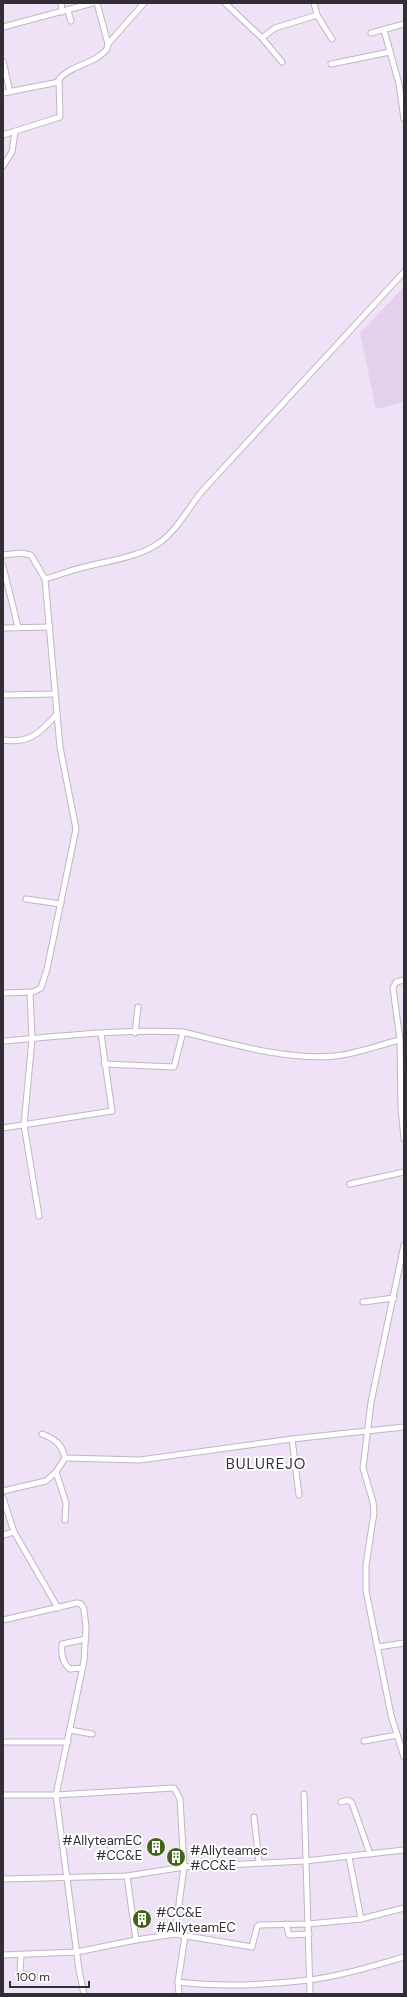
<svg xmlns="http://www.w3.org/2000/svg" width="407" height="1997" viewBox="0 0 407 1997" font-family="'DM Sans',sans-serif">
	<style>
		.built { fill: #e3d1eb }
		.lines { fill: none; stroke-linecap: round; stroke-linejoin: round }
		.minor-casing { stroke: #c2b4c8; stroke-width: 7 }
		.minor { stroke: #fff; stroke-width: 5 }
		.labels { text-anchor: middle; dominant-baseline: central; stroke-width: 4; stroke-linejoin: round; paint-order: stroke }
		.poi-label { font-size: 13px; fill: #332d35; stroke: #fff; text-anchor: start }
		.quarter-label { font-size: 15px; letter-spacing: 1px; fill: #332d35; stroke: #fff }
	</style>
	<rect width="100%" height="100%" fill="#efe1f6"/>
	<polygon class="built" points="404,287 404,402 376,409 360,333"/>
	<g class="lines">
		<g class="minor-casing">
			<g id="minor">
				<polyline points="61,3 62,12"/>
				<polyline points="225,3 262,38 282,62"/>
				<polyline points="314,3 317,15 332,39"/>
				<polyline points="68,11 71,21"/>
				<polyline points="3,27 93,3"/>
				<polyline points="384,30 399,84 404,119"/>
				<polyline points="371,33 404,24"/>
				<polyline points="262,38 275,28 317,15"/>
				<polyline points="108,44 144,3"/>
				<polyline points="3,61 10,92"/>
				<polyline points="331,64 390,52"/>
				<polyline points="3,93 59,82"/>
				<path d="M 3,135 L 60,117 L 59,79 C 72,64 94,65 107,49 L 108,44 L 97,3"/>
				<polyline points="3,166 12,152 15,132"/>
				<polyline points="3,555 21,553 31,555 45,579 60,747 76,829 47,969 41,988 33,992 3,993"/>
				<polyline points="3,566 18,627"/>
				<path d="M 45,579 C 56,576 66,572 77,569 C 104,561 136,559 159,543 C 178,530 189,506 204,489 L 404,272"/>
				<polyline points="3,628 50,627"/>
				<polyline points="3,695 55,694"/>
				<path d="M 3,740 C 29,744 40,733 56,715"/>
				<polyline points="26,899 61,904"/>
				<polyline points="30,992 32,1039 24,1125 39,1216"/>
				<polyline points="135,1033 138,1007"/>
				<polyline points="400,1040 393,988 396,982 404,980"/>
				<path d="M 3,1041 C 63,1036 123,1029 183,1032 C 228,1043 288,1061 335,1056 C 357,1054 378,1045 400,1040 L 401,1107 L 404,1139"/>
				<polyline points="104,1064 174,1067 183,1032"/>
				<polyline points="3,1128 112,1111 101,1034"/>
				<polyline points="350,1184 404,1172"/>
				<polyline points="404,1245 371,1402 363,1468 373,1502 374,1513 366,1565 366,1591 391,1715 404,1757"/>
				<polyline points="363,1302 394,1298"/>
				<path d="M 42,1434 C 55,1439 62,1444 65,1458 L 140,1460 L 292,1439 L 404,1427"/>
				<polyline points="292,1439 299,1495"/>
				<polyline points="56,1472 66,1503 65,1520"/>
				<polyline points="3,1491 46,1481 56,1472 65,1458"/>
				<polyline points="3,1498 14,1532 58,1608"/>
				<polyline points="3,1535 14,1532"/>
				<polyline points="3,1620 77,1603 81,1604 84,1609 86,1628 84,1661 56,1795 79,1970 84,1994"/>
				<polyline points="378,1647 404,1643"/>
				<path d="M 82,1668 L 70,1669 C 62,1662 61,1654 62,1644 L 86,1639"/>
				<polyline points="70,1730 92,1734"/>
				<polyline points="364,1741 397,1735"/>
				<polyline points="3,1742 68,1742"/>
				<polyline points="304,1794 310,1994"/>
				<polyline points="3,1795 56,1795 174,1788 180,1799 184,1867 175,1934"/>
				<polyline points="341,1802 348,1800 352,1803 370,1854"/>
				<polyline points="254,1817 259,1862"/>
				<polyline points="349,1857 361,1919"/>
				<polyline points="3,1879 127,1876 184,1867 305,1861 404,1850"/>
				<polyline points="286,1924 289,1935 309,1934"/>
				<path d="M 185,1936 L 178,1982 C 221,1987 267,1985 309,1980 C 341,1976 373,1966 404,1957"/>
				<polyline points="136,1940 175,1934 252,1947 257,1927 259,1925 308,1924 361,1919 404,1908"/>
				<polyline points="3,1955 77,1952 136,1940 127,1876"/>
				<polyline points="21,1956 20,1972 22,1974 35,1977"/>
				<polyline points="178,1982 179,1994"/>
			</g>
		</g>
		<use href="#minor" class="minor"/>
	</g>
	<defs>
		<g id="building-disc" transform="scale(1)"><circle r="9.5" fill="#436319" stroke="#fff"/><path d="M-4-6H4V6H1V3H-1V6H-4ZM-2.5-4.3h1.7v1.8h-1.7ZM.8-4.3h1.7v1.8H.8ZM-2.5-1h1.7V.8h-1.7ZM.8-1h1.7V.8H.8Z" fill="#fff"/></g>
	</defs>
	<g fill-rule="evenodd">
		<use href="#building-disc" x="156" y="1847"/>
		<use href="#building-disc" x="176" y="1857"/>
		<use href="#building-disc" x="142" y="1919"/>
	</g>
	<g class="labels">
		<g class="poi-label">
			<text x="142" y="1840" text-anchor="end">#AllyteamEC<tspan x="142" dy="15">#CC&amp;E</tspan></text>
			<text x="190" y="1850">#Allyteamec<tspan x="190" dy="15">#CC&amp;E</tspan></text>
			<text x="156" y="1912">#CC&amp;E<tspan x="156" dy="15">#AllyteamEC</tspan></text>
		</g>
		<g class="quarter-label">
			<text x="266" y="1464">BULUREJO</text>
		</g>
	</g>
	<rect width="407" height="1997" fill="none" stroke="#332d35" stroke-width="8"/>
	<path d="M10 1981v6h79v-6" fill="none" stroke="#332d35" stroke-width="2"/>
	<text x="16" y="1981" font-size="12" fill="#332d35" stroke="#ffffff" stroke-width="3" paint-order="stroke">100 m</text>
</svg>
